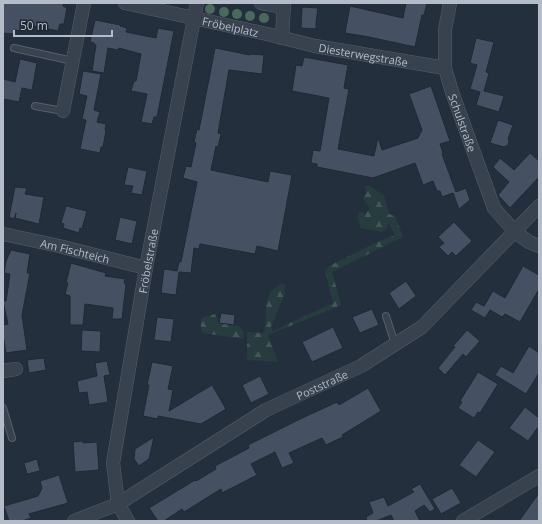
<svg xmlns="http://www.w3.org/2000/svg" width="542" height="524" viewBox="0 0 542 524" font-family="'Open Sans',sans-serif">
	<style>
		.forest { fill: url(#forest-firs) }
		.building { fill: #455162; stroke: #1f2835 }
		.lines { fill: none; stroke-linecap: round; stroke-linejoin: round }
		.lane-casing { stroke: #565f6c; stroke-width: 8 }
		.street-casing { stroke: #565f6c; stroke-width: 14 }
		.lane { stroke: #38414e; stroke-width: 6 }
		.street { stroke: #38414e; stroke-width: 13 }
		.tree { fill: #4b6a5d }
		.labels { text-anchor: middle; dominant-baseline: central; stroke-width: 3; stroke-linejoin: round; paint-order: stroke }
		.street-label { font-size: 11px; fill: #b4bcc9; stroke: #1d2633 }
	</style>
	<defs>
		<pattern id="forest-firs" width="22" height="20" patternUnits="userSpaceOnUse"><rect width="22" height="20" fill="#263c3f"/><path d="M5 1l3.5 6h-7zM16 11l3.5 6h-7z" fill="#435659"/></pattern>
	</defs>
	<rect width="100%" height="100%" fill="#242f3e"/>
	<g class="forest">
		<path d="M 365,186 L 370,186 L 384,196 L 389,214 L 395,216 L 403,237 L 332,272 L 341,305 L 268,335 L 278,362 L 247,360 L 247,344 L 249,342 L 247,341 L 247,332 L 263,333 L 265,330 C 266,321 265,299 271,292 C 274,288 278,286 282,284 L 285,285 L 285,293 L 271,327 L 273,331 L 333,303 L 325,271 L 329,266 L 375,243 L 395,235 L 388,222 L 387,229 L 382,232 L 360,228 L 360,224 L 357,217 L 360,211 L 365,214 L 370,208 L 363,198 L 366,193 Z"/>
		<polygon points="215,314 219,323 239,326 244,332 243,339 203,333 201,330 201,318"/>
	</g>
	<g class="building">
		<polygon points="3,3 63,3 63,6 67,8 64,24 60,24 58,31 24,24 22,31 14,30 13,34 3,33"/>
		<polygon points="406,3 427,3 424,15 422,15 415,47 369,37 345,33 350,6 403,18"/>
		<polygon points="302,7 318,8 316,23 316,29 301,28"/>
		<polygon points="95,20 120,25 120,26 127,28 126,32 156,38 158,28 174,31 157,117 154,117 152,124 141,122 147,94 131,91 134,81 136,81 141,54 119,48 118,50 108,48 104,73 92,71 96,45 94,44 94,43 90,42"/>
		<polygon points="476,38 494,42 486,72 489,73 484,91 504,96 499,112 476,105 480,92 470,89 477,65 470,63"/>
		<polygon points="215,48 250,55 251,54 264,55 262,74 229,70 218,133 221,134 218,147 216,146 211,170 268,182 270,171 292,175 278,251 257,246 255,254 200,244 199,249 194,248 191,273 179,272 176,295 161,293 164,269 177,271 179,262 181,262 197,182 183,178 186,166 191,167 196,143 194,142 197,129 199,130"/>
		<polygon points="304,57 348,65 344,88 349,89 338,149 374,156 378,137 382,150 418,138 422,130 409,94 431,86 450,141 440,144 443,153 442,154 456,192 466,188 470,200 459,209 453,193 442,197 440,191 437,191 433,181 423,185 415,163 373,178 317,167 317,164 311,163 313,150 320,151 329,98 292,91 296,65 302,66"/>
		<polygon points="20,59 37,63 32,90 22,88 19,102 3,99 3,79 15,82"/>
		<polygon points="83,71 101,74 94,110 100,112 97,122 106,124 105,130 106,131 103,147 101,147 100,153 80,149 86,120 82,119 87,96 79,94"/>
		<polygon points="498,120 513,125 508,139 509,141 508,145 504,147 490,143"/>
		<polygon points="530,153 539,161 539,177 510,208 498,195 509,182 493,167 500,158 514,170"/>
		<polygon points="128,167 147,171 142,195 131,193 133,186 124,185"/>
		<polygon points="15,187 27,188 25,194 44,197 39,224 15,218 16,213 14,219 9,217"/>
		<polygon points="66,206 87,211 82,229 80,228 79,233 63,228 64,224 61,223"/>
		<polygon points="120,217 137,221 132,244 115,240"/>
		<polygon points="454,222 472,241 456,256 452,252 448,256 439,247 444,243 438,237"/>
		<polygon points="11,250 30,254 27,273 30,273 22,315 27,350 6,353 3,335 3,325 8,324 3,301 6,301 10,274 4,273 6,261"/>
		<polygon points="71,263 106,273 105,276 125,279 124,283 126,284 122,319 112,319 113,308 85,304 83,325 70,325 70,296 65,294 68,283 66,283"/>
		<polygon points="523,266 539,275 539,289 520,322 505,314 502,317 490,310 485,318 471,310 476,302 484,306 493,291 505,298"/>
		<polygon points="406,281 416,296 399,309 389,293"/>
		<polygon points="372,309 379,325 360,333 352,317"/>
		<polygon points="221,313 235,315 234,325 219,323"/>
		<polygon points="157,317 174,319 171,342 154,340"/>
		<polygon points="333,327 343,348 312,362 302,342"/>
		<polygon points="82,330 101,331 100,352 81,351"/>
		<polygon points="467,330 480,341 466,357 463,354 445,375 438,368 455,347 453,346"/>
		<polygon points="529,346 539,353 539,373 526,394 495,375 501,366 513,373"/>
		<polygon points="44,358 46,370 29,373 27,360"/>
		<polygon points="107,361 110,375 104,376 108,402 89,405 87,392 79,393 77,381 97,376 95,363"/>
		<polygon points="152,362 173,366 168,389 173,390 169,411 212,385 226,409 201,424 158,416 158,419 143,416 149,385 147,385"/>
		<polygon points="478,372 498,384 480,413 478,412 474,418 458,408 462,402 460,401"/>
		<polygon points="260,376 269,394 251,403 242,385"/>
		<polygon points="368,388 381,411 342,435 343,437 326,445 322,438 289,453 294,463 282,468 275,452 251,464 257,475 222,493 221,489 184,512 182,509 164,521 158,521 149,508 182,488 195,480 196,481 216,469 215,466 249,448 248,445 300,419 337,402 339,405"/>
		<polygon points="525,407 539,418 539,426 528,441 509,428"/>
		<polygon points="154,437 149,459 139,466 134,459 135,449"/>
		<polygon points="478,440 495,452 476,477 459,465"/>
		<polygon points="83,441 83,443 97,442 99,470 75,472 73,442"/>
		<polygon points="37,459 40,471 27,474 24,463"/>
		<polygon points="59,475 68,503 29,514 31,518 22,521 9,521 4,506 38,496 42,488 40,481"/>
		<polygon points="420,484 435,509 430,512 424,505 415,511 420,521 394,521 391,515 376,521 367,521 366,517 373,513 369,502 384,497 388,506 414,492 411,489"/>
		<polygon points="452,488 461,503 441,514 432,499"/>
		<polygon points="539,493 539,521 519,521"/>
	</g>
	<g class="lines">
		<g class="lane-casing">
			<g id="lane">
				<polyline points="14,48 73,61"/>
				<polyline points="35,106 63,111"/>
				<polyline points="386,316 395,344"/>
				<polyline points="3,408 12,438"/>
			</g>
		</g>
		<g class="street-casing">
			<g id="street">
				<path id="s1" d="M 125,3 L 267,34 L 315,46 L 445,68"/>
				<polyline points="261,3 284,7"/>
				<path id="s2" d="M 450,3 L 445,30 L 445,68 L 452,92 L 494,208 L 515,232 L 529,242 L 539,246"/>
				<polyline points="282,38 284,3"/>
				<polyline points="63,111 84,3"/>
				<path id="s3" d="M 3,234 L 59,246 L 146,268"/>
				<polyline points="3,371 16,369"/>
				<path id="s4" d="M 74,521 L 118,504 L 266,410 L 361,366 L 422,327 L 539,206"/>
				<path id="s5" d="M 128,521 L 118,504 L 113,463 L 146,268 L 197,3"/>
				<polyline points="463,521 539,476"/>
			</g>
		</g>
		<use href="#lane" class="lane"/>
		<use href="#street" class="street"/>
	</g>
	<g class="tree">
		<circle cx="210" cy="9" r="5"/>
		<circle cx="224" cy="12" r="5"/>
		<circle cx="237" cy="14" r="5"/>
		<circle cx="250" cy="16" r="5"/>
		<circle cx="264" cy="18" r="5"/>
	</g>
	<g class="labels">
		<g class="street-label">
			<text stroke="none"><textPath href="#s1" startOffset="108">Fröbelplatz</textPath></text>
			<text stroke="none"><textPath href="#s1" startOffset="244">Diesterwegstraße</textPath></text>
			<text stroke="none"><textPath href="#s2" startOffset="123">Schulstraße</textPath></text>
			<text stroke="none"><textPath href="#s3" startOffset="74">Am Fischteich</textPath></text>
			<text stroke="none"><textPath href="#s5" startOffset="266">Fröbelstraße</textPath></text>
			<text stroke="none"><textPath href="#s4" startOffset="284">Poststraße</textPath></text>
		</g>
	</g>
	<rect width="542" height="524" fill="none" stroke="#b4bcc9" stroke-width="8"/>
	<path d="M14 30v6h98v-6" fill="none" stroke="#b4bcc9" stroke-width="2"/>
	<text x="20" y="30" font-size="12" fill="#b4bcc9" stroke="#1d2633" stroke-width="3" paint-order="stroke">50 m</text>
</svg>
